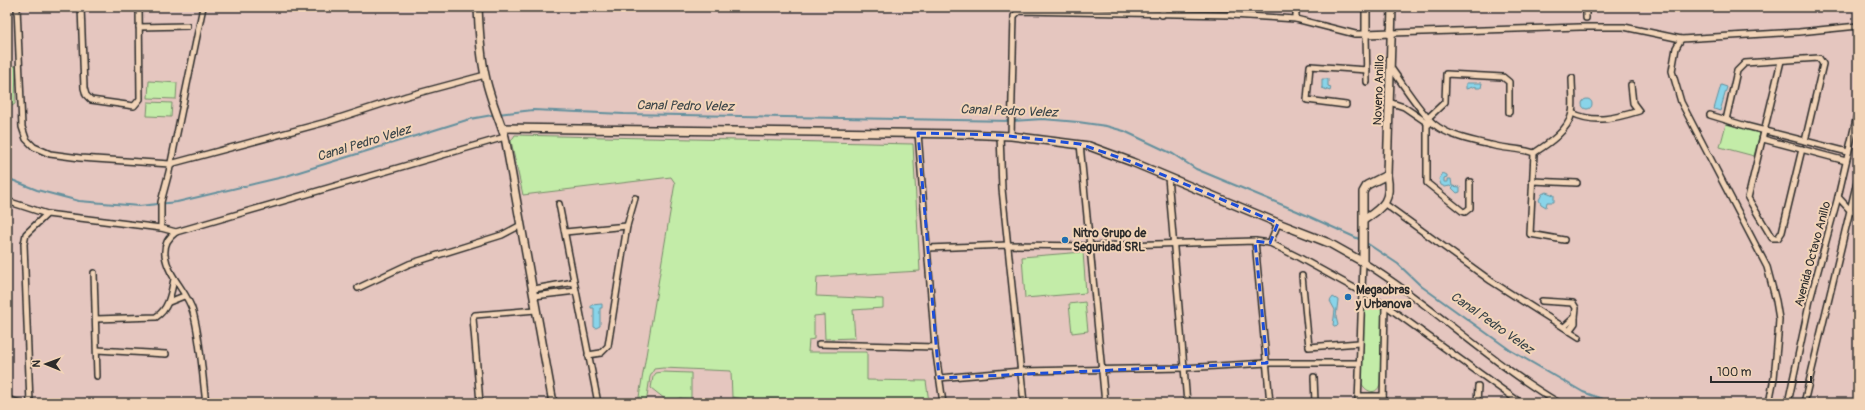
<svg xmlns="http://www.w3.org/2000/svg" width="1865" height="410" viewBox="0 0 1865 410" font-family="Pangolin,sans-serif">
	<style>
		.green { fill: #c3eca8; stroke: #778c6a }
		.water { fill: #89d4e9; stroke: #63909d }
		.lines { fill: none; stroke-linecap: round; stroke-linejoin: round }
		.stream { stroke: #63909d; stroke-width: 2 }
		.street-casing { stroke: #2b2b2b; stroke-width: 8 }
		.secondary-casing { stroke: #2b2b2b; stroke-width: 10 }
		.street { stroke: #f2d4b8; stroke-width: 5 }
		.secondary { stroke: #f2d4b8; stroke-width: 7 }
		.marked { fill: none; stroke: #1d4ed8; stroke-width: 3; stroke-dasharray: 8 5; stroke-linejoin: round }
		.poi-dot { fill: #1f6fb2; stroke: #f2d4b8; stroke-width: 1.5 }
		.labels { text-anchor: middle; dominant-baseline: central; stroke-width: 4; stroke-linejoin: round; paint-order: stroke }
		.street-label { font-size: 12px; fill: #2b2b2b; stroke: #f2d4b8 }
		.poi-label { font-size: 12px; font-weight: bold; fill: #2b2b2b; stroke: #f2d4b8; text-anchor: start }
		.water-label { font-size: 13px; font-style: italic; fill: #394448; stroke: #f2d4b8 }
	</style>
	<rect width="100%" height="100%" fill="#e5c6bf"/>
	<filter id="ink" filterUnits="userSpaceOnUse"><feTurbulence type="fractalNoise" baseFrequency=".025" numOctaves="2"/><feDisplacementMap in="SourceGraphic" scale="8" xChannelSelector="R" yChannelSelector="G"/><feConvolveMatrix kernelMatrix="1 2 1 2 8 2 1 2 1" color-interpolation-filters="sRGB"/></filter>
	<g filter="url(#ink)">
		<g class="green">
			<polygon points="7,66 16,66 15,104 7,109"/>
			<polygon points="149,81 177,83 176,99 148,98"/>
			<polygon points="148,102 172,103 171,117 147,116"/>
			<polygon points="1726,124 1760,133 1754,156 1720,147"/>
			<polygon points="515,135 913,144 920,271 817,277 816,296 883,299 883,308 853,310 855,338 825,339 824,315 814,316 814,339 809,340 808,352 867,352 867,380 926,381 929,402 769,399 768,403 743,403 743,399 732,397 731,371 663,368 654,369 650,377 646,403 638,403 675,183 671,177 523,195 511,141"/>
			<polygon points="1083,252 1086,293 1025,298 1022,257"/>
			<polygon points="1085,302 1088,331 1072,333 1069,304"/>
			<path d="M 1368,304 L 1379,306 L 1382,310 L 1380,384 C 1377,395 1367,393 1362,384 L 1364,309 Z"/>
			<polygon points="662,372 691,373 691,400 680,398 675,400 674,403 670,403 651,388 653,377 656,373"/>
		</g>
		<g class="water">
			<polygon points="1322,79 1328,79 1328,86 1331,87 1330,91 1322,88"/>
			<polygon points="1466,83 1482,83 1481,88 1476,88 1476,86 1466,89"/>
			<polygon points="1721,85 1727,87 1720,111 1714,109"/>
			<circle cx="1587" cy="104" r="5"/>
			<polygon points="1443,173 1447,175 1447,177 1444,178 1444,182 1448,182 1448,179 1451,179 1452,186 1460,187 1460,192 1457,193 1450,186 1445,187 1441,185 1439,179"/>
			<polygon points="1546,192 1554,195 1554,202 1547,202 1546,207 1541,204 1539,200 1542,194"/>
			<polygon points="1333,297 1338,300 1336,317 1338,325 1336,327 1333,325 1335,310 1330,301"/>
			<polygon points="602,304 602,308 600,308 600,326 596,328 594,327 594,308 591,308 591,305"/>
		</g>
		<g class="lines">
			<g class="stream">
				<polyline points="7,178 37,190 79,201 139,206 177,202 283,177 470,119 498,114 533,110 624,114 1012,121 1043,119 1078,122 1106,126 1124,131 1173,154 1196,169 1297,211 1361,240"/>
				<polyline points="1365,242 1398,264 1421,286 1510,350 1583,392 1613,403"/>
			</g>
			<g class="street-casing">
				<g id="street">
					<polyline points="17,7 22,127 26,139 34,147 50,154 80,158 170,164 330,121 407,96 485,75"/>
					<polyline points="81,7 84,88 86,95 91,100 134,106 140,99 139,7"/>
					<polyline points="1233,7 1233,15"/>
					<polyline points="1296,7 1296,19"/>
					<polyline points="1162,15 1163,7"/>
					<polyline points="1586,18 1586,7"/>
					<polyline points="139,27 187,26"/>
					<polyline points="1392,33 1580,27 1624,27 1681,39 1799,32 1858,26"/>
					<polyline points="1681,39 1676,48 1672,71 1681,102 1767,267 1776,301 1779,319 1778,335 1774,378 1769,403"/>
					<polyline points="1781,61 1748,198 1772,238 1778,238 1782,232 1802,149"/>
					<path d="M 1391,68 C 1403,84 1419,111 1434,124 C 1448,136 1473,141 1491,145 C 1505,149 1520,148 1534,153"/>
					<polyline points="1389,102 1404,107 1429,124"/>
					<polyline points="1346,105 1307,100 1310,66 1367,70"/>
					<path d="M 1572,113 C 1595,124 1616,118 1639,111 L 1633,103 L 1631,85"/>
					<polyline points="1710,115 1746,126 1848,152"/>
					<polyline points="1428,118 1445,102 1446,74 1503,77 1509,82 1509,112"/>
					<polyline points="1726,120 1737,71 1745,63 1819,58 1823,64 1805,141"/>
					<polyline points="1427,124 1427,183 1462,211 1465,212 1470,208 1470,182"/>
					<polyline points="918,133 935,347 943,403"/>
					<polyline points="1000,135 1002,189 1024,403"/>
					<polyline points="1011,136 1014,16 1019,11 1231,15 1296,19 1355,34 1366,34 1367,82"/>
					<polyline points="1763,139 1846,161"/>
					<polyline points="1080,144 1105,403"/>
					<polyline points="1534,153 1530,234 1564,240"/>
					<path d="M 1534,153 C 1548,144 1568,131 1572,113 C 1574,103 1572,89 1572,78"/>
					<polyline points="1168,177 1187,403"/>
					<polyline points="1532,181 1577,183"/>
					<polyline points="1838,197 1849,209 1858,214"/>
					<polyline points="7,201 47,214"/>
					<polyline points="559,204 598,403"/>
					<polyline points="1385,204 1491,281 1579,337"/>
					<polyline points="161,228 161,202 169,172 203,7"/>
					<polyline points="565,232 627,226"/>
					<polyline points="1255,241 1270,403"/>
					<polyline points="1270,243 1298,257 1385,305 1383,403"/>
					<polyline points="928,248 1008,245 1091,246 1255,241 1270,243 1278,223"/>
					<path d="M 1363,262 C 1431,304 1489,362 1559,403"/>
					<polyline points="94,273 97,376"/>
					<polyline points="1302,276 1309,347 1359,343"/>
					<polyline points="358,288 409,264 502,235 521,225"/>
					<polyline points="534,289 574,282"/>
					<polyline points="534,296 576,291"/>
					<polyline points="1542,301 1573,303 1576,308 1575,317"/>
					<polyline points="169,302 184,296"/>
					<polyline points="1385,305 1518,401"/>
					<path d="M 96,319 L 156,317 C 169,309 171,293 174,279"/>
					<polyline points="1564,327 1575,317 1575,323 1569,331"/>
					<polyline points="819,344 935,347"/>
					<polyline points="97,350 166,354"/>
					<polyline points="588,355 601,353 608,346 627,226 635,198"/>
					<polyline points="1314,377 1315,403"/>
					<polyline points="939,378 1021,371 1184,368 1267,363 1359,363"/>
					<polyline points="1358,396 1383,396"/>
					<polyline points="7,399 20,403"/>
					<polyline points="30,403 24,244 26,234 47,214 161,228 176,232"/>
					<path d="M 206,403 C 202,374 201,341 193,312 C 188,292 168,277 165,255 C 164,244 168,238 176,232 L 505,137"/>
					<polyline points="480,403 473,318 475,315 536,310"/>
					<polyline points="1358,403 1363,262"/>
					<polyline points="1477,403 1478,386"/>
					<polyline points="1788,403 1810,300 1838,197 1858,111"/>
					<polyline points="1804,403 1858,177"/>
				</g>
			</g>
			<g class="secondary-casing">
				<g id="secondary">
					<path d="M 478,7 C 479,30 480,53 485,75 C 489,96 498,116 505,137 L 553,403"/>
					<polyline points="1366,7 1366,34 1392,33"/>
					<polyline points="502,128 963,134 1011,136 1089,146 1132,162 1278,223 1329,243 1363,262"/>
					<path d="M 1364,220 C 1384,206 1392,201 1387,175 L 1392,7"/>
					<polyline points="1363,262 1363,192 1367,185 1387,175"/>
				</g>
			</g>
			<use href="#street" class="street"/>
			<use href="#secondary" class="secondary"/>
		</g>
	</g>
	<path class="marked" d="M 918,133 L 1000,135 L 1080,144 L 1132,162 L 1278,223 L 1270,243 L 1255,241 L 1267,363 L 939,378 Z"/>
	<g class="poi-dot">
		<circle cx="1065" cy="240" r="4"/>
		<circle cx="1348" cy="297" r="4"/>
	</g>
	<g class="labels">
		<g class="street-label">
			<text transform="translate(1379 90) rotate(-88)">Noveno Anillo</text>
			<text transform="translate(1813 254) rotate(-75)">Avenida Octavo Anillo</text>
		</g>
		<g class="poi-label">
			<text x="1073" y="233">Nitro Grupo de<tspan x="1073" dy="14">Seguridad SRL</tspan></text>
			<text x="1356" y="290">Megaobras<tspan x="1356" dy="14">y Urbanova</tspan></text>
		</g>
		<g class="water-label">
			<text transform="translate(685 106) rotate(1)">Canal Pedro Velez</text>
			<text transform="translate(1009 111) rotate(2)">Canal Pedro Velez</text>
			<text transform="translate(364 143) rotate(-17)">Canal Pedro Velez</text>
			<text transform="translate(1492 323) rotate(35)">Canal Pedro Velez</text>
		</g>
	</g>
	<rect width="1865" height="410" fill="none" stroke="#f2d4b8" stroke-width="24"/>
	<rect x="12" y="12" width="1841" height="386" fill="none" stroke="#2b2b2b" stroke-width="1.5" filter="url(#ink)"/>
	<g transform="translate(46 364) rotate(271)" stroke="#f2d4b8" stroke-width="3" paint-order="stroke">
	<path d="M0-3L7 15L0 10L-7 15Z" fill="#2b2b2b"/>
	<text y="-6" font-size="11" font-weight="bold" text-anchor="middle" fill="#2b2b2b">N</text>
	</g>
	<path d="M1711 376v6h100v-6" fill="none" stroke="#2b2b2b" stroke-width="2"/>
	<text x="1717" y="376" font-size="12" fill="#2b2b2b" stroke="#f2d4b8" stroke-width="3" paint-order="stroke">100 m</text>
</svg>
